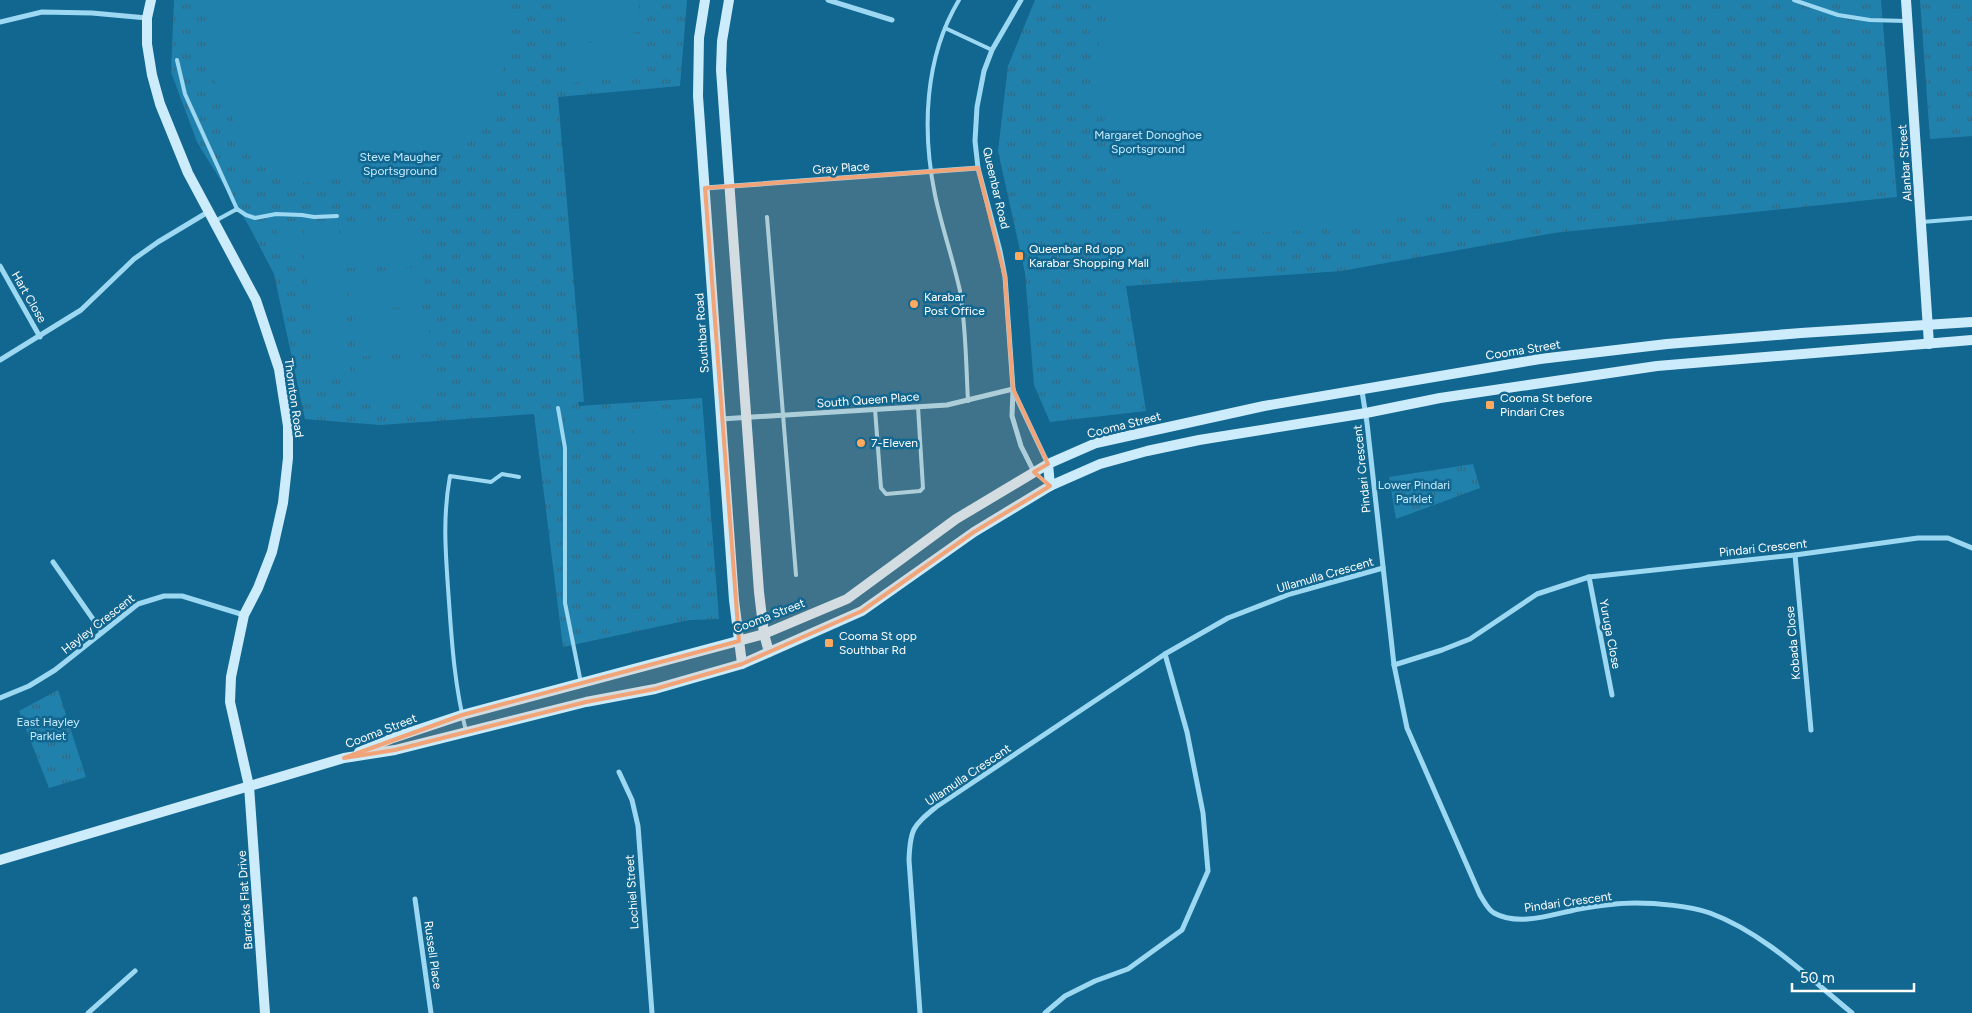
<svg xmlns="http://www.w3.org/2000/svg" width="1972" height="1013" viewBox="0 0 1972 1013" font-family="Figtree,sans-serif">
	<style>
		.park { fill: url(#park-tufts) }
		.pitch { fill: #2181ad }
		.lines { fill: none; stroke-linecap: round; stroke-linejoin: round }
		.lane { stroke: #9dd8f2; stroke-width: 4 }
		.street { stroke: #9dd8f2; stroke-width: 5 }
		.secondary { stroke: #ccecfc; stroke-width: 10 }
		.marked { fill: #f2a479; fill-opacity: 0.2; stroke: #f2a479; stroke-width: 4; stroke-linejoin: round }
		.poi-dot { fill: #ffa95e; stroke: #126790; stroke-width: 2 }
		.labels { text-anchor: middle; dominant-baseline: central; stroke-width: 5; stroke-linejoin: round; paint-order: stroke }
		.park-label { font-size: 12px; fill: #c4ebfd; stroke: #126790 }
		.street-label { font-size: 12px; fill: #fff; stroke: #126790 }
		.poi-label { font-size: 12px; fill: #fff; stroke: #126790; text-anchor: start }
	</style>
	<defs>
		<pattern id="park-tufts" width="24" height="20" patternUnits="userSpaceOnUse" patternTransform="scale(1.25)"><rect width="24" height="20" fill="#2181ad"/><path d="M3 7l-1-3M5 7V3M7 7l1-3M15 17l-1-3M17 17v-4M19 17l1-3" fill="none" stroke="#346981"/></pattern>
	</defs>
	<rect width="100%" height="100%" fill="#126790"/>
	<g class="park">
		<polygon points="174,0 687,0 680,86 558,97 584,402 578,402 579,406 702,398 719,619 689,620 563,647 534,414 380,425 305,419 274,274 249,226 197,142 171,72"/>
		<polygon points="1035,0 1881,0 1897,197 1554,233 1341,271 1126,286 1146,411 1050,422 1034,385 1025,273 998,151 1008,66"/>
		<polygon points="1920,0 1972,0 1972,136 1930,139"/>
		<polygon points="1473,464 1480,488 1396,519 1389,477"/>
		<polygon points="58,690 86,777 49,788 19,711"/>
	</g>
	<g class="pitch">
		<path d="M 210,0 L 504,0 C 515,48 500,103 469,141 C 461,151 450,159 440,166 C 404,170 369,175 334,179 C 326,180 312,184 304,182 C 294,180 283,170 275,164 C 225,127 197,61 210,0 Z"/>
		<polygon points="582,0 638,0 641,32 567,39 563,2"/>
		<path d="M 1110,0 L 1495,0 C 1497,14 1497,28 1497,42 C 1500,82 1506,115 1488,153 C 1486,159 1484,165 1480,170 C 1471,183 1455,198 1441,205 C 1396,228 1242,240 1194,226 C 1186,224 1177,220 1170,216 C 1127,193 1106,147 1102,101 L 1097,101 L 1095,77 L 1095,45 L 1099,45 Z"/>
		<polygon points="642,38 645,76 571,83 568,45"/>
		<polygon points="338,223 343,295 308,298 303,225"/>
		<polygon points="420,224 423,261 349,268 346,231"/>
		<polygon points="296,225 300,265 281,267 276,227"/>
		<polygon points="423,267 426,305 352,312 348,274"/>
		<polygon points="345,304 350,376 315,379 310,306"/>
		<polygon points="427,312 431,350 356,357 353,319"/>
		<polygon points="429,357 433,395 359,402 355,364"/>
		<polygon points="656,409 659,451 636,453 633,411"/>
	</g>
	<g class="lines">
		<g class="lane">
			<path d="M 959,0 C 924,58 922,131 935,195 C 942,228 953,259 960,291 C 966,327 966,364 968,401"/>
			<polyline points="1794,0 1838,15 1870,20 1906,21"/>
			<polyline points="945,28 992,50"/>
			<polyline points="177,60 185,94 237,209"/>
			<polyline points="767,217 796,575"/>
			<polyline points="215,221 237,209 246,215 255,218 276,214 302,215 314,217 337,216"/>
			<polyline points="1922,222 1972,218"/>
			<polyline points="558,408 565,448 565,603 581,683"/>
			<polyline points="875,409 881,488 886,494 920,491 923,488 918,407"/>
			<path d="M 466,731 C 455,688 452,646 449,602 C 446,557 442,520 450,476 L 491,482 L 502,474 L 519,477"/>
		</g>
		<g class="street">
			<polyline points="828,0 892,20"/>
			<polyline points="1021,0 992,50 984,71 977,107 975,141 978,168 1000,251 1005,277 1013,389 1012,416 1021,446 1034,472"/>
			<polyline points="0,22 42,12 92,13 147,18"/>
			<polyline points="705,188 978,168"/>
			<polyline points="0,266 40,337"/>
			<polyline points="0,360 81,310 134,259 158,242 208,212"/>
			<polyline points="1013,390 1048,464"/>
			<path d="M 1362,391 L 1367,423 L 1394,665 L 1407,728 L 1480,895 C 1484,901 1488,910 1494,913 C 1519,927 1553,914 1579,909 C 1597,906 1617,903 1635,903 C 1657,903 1690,906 1710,913 C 1764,933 1808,977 1852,1013"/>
			<polyline points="721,419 947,405 1013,389"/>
			<polyline points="1795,555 1811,730"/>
			<polyline points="53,562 102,632"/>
			<polyline points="1589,577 1612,695"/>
			<polyline points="1394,665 1442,650 1470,639 1537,594 1589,577 1795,555 1918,538 1948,538 1972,548"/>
			<polyline points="0,698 29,686 55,670 138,604 164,596 182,596 244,615"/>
			<polyline points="619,772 632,800 638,826 652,1013"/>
			<polyline points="415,899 431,1013"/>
			<polyline points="88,1013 135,971"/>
			<path d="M 920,1013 L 909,860 C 910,829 913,826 936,807 L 1165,654 L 1228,618 L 1290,594 L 1383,568"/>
			<polyline points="1045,1013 1065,996 1095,981 1128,969 1182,930 1208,871 1203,813 1187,732 1165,654"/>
		</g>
		<g class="secondary">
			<polyline points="151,0 147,18 147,44 152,75 160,104 188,173 256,300 279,369 288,426 288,458 283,503 272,552 258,588 244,615 231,677 230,702 249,786 265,1013"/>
			<polyline points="705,0 699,38 698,96 734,600 742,664"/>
			<polyline points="729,0 722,41 721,70 759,592 764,634 769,652"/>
			<polyline points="1906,0 1929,344"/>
			<polyline points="1048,464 1050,486"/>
			<polyline points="359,752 393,738 462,715 764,634 847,599 956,519 1048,464 1096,443 1264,406 1540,359 1667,344 1801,333 1972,322"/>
			<polyline points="0,860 344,758 395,750 586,702 655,689 742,664 862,611 974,532 1050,486 1100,464 1147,451 1199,440 1366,413 1440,398 1657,366 1972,340"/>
		</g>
	</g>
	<path class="marked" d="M 978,168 L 1005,277 L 1013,389 L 1048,464 L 1034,472 L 1050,486 L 974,532 L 862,611 L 742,664 L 655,689 L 586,702 L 395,750 L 344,758 L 462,715 L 739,641 L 705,188 Z"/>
	<g class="poi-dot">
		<rect x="1014" y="251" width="10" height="10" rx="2.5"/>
		<circle cx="914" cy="304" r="5"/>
		<rect x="1485" y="400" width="10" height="10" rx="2.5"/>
		<circle cx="861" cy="443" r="5"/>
		<rect x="824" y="638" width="10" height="10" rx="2.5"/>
	</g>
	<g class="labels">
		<g class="park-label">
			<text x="1148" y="135">Margaret Donoghoe<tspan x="1148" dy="14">Sportsground</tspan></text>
			<text x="400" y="157">Steve Maugher<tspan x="400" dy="14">Sportsground</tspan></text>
			<text x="1414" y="485">Lower Pindari<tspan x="1414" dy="14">Parklet</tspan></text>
			<text x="48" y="722">East Hayley<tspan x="48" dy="14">Parklet</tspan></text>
		</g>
		<g class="street-label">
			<text transform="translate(1905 163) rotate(-94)">Alanbar Street</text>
			<text transform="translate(841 168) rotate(-4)">Gray Place</text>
			<text transform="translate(996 188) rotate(77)">Queenbar Road</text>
			<text transform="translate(29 297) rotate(60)">Hart Close</text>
			<text transform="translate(702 333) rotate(-94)">Southbar Road</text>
			<text transform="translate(1523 350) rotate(-9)">Cooma Street</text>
			<text transform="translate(294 398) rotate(82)">Thornton Road</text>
			<text transform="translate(868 400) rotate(-4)">South Queen Place</text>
			<text transform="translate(1124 425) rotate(-14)">Cooma Street</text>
			<text transform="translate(1362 469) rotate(-96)">Pindari Crescent</text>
			<text transform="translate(1763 548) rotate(-6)">Pindari Crescent</text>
			<text transform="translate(1325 575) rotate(-16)">Ullamulla Crescent</text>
			<text transform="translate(769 616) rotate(-21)">Cooma Street</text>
			<text transform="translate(98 624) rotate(-38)">Hayley Crescent</text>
			<text transform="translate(1610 634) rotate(79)">Yuruga Close</text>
			<text transform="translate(1793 643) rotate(-95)">Kobada Close</text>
			<text transform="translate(381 731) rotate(-21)">Cooma Street</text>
			<text transform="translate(968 775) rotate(-34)">Ullamulla Crescent</text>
			<text transform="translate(632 892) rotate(-94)">Lochiel Street</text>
			<text transform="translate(245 900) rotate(-94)">Barracks Flat Drive</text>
			<text transform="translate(1568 902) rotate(-8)">Pindari Crescent</text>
			<text transform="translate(433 955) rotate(82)">Russell Place</text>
		</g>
		<g class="poi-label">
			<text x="1029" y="249">Queenbar Rd opp<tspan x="1029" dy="14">Karabar Shopping Mall</tspan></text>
			<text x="924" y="297">Karabar<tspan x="924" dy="14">Post Office</tspan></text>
			<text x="1500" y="398">Cooma St before<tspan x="1500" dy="14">Pindari Cres</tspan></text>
			<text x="871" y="443">7-Eleven</text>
			<text x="839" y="636">Cooma St opp<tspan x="839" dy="14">Southbar Rd</tspan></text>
		</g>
	</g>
	<path d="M1792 983v8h122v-8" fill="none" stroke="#ffffff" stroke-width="2.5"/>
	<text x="1800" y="983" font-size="15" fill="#ffffff" stroke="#126790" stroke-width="4" paint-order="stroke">50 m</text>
</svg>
